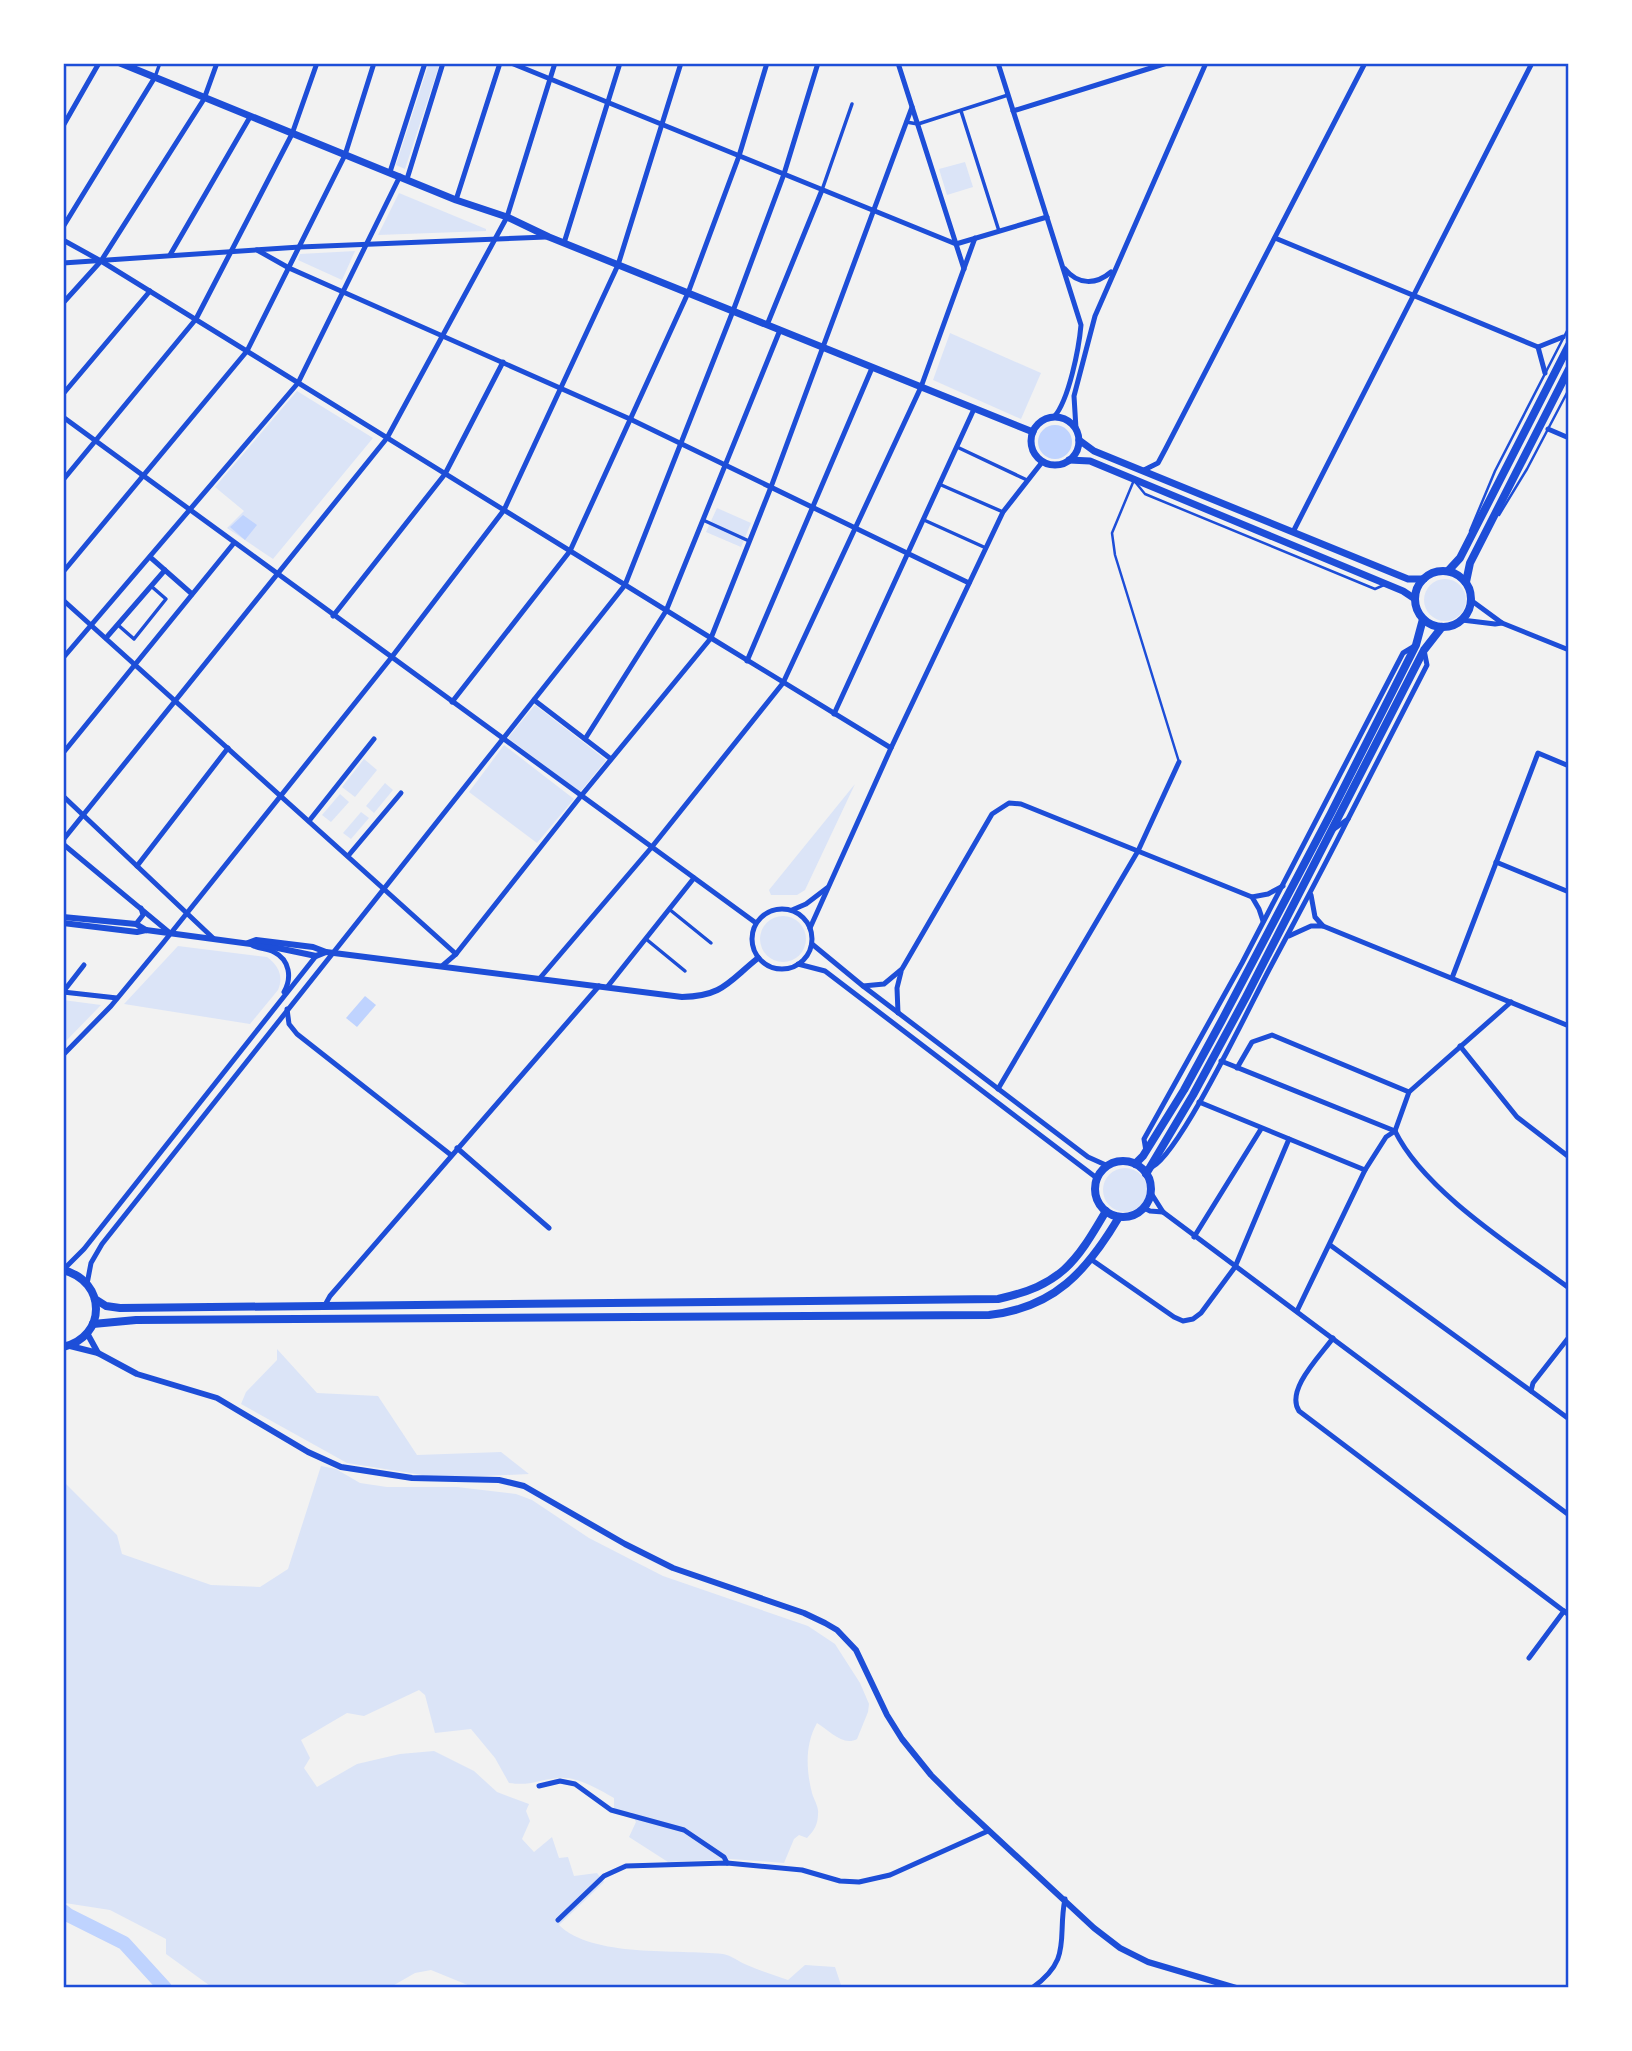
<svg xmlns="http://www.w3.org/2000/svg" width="1632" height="2051" viewBox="0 0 1632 2051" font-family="Georgia,serif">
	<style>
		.green { fill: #dbe4f7 }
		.water { fill: #bfd3fe }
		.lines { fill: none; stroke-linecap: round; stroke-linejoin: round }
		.river { stroke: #bfd3fe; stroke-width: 14 }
		.service { stroke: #1d4ed8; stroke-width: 2.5 }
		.pedestrian { stroke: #1d4ed8; stroke-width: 3.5 }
		.minor { stroke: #1d4ed8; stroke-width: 5 }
		.tertiary { stroke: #1d4ed8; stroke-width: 6 }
		.secondary { stroke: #1d4ed8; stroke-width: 7 }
		.primary { stroke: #1d4ed8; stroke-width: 8 }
		.neatline { fill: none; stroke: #1d4ed8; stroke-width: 2.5 }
	</style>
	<rect width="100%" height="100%" fill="#f2f2f2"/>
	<g class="green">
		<polygon points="429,63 440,63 405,169 396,165"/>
		<polygon points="965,162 973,187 947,195 939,169"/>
		<polygon points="399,193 486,229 486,231 378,235"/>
		<polygon points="355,251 342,280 298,260 300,254"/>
		<polygon points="950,333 1041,373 1021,419 933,380"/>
		<polygon points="297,391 373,438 273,559 227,528 244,511 215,487"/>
		<polygon points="717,508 751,523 741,547 706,532"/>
		<circle cx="1445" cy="600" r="21"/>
		<polygon points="535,705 606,760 580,792 508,738"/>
		<polygon points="504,745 574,799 537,843 469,792"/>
		<polygon points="364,759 377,770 355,797 342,787"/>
		<polygon points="385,783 393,790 374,813 366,806"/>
		<polygon points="855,784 805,890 797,895 771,895 769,890"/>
		<polygon points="340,794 349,802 331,822 322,815"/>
		<polygon points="361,812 369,818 351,839 343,833"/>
		<circle cx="783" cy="939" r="23"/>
		<path d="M 178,946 L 267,957 C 278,965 284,976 278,990 L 250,1024 L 124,1004 Z"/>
		<polygon points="63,1000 101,1005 63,1044"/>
		<circle cx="1125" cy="1190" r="22"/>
		<polygon points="277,1349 317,1393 378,1396 417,1455 501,1452 529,1474 441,1478 347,1463 241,1404 246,1392 277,1360"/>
		<path d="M 321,1466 L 336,1469 L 360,1483 L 387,1487 L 457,1487 L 516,1494 L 532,1500 L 589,1538 L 663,1576 L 808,1626 L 835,1644 L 860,1683 L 869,1704 L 868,1712 L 857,1739 C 843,1747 829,1730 817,1723 C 805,1744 806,1770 812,1793 C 814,1800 819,1807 818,1814 C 818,1824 814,1831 807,1838 L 799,1835 L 794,1839 L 784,1863 L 731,1859 L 668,1862 L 629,1837 L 636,1822 L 631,1812 L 626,1813 L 614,1808 L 614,1798 C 598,1789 577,1776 558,1778 C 537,1780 531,1786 509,1783 L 495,1758 L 471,1729 L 435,1733 L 425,1695 L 419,1690 L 364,1716 L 347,1713 L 301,1740 L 310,1758 L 304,1768 L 317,1787 L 357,1764 L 400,1754 L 434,1751 L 474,1771 L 497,1792 L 529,1804 L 526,1811 L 530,1821 L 522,1839 L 534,1852 L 552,1837 L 559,1858 L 568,1857 L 574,1876 L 597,1873 L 604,1882 L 559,1925 C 592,1958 678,1949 723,1954 C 731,1955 739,1962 747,1965 C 760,1971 774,1975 788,1980 L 805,1965 L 835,1967 L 842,1988 L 475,1988 L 431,1970 L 415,1973 L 389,1988 L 213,1988 L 166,1954 L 166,1939 L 110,1910 L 65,1903 L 63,1900 L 63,1481 L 117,1535 L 122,1554 L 211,1585 L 260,1587 L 288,1569 Z"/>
	</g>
	<g class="water">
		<circle cx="1055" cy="442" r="17"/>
		<polygon points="243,515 257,525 245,540 230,527"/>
		<polygon points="365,996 376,1005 357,1027 346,1018"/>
	</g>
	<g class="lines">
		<polyline class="river" points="63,1911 68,1915 124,1943 165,1988"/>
		<g class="service">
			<polyline points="1134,480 1112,533 1115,555 1179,762"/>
			<polyline points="1136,483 1145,494 1375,589 1384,585"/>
			<polyline points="1499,515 1527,469 1569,389"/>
			<polyline points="1470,531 1495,471 1569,327"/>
		</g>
		<g class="pedestrian">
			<polyline points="155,77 160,63"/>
			<polyline points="961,111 999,231"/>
			<polyline points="906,122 918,124 1008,95"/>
			<polyline points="822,190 852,104"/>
			<polyline points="957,447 1027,480"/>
			<polyline points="939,484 1003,512"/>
			<polyline points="703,520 749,541"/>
			<polyline points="924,520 986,548"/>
			<polyline points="118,625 134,639 166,599 151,586"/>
			<polyline points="669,909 711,943"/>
			<polyline points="646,939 685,971"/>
		</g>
		<g class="minor">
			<polyline points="511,63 956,244 1047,217"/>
			<polyline points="898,63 964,269"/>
			<path d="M 998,63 L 1081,325 C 1079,348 1069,400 1054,417"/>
			<polyline points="1013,111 1167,63"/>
			<polyline points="63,126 99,63"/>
			<polyline points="390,172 425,63"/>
			<polyline points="407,179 443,63"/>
			<polyline points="456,200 500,63"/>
			<polyline points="63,227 155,77"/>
			<polyline points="1275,238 1538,347 1563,337"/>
			<polyline points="63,240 101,261 711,638 891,748"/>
			<polyline points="564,243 620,63"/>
			<polyline points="257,250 289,268 630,419 969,583"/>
			<polyline points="170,255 250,117"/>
			<polyline points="63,263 300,247 546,237"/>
			<path d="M 1065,269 C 1078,285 1096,285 1111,272"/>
			<polyline points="63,303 101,261 204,99 217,63"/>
			<polyline points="767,325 822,190"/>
			<polyline points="1538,347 1545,373"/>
			<polyline points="63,394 150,291"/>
			<polyline points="63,417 756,923"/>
			<polyline points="1076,429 1074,396 1095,316 1206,63"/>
			<polyline points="1548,429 1569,438"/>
			<polyline points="1144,470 1158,463 1166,448 1365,63"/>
			<polyline points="63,480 196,319 292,134 317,63"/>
			<polyline points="1293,532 1532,63"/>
			<polyline points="150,557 192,594"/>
			<polyline points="63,572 247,351 345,155 374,63"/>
			<polyline points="63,600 456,954"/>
			<polyline points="1472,601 1502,623 1569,650"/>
			<polyline points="333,616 445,474 503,362"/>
			<polyline points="1462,620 1495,624 1502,623"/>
			<polyline points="106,638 165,570"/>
			<polyline points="63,658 298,383 400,176"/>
			<polyline points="747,661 872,368"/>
			<polyline points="534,700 611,759"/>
			<polyline points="452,702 570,551 688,293 739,156 767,63"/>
			<polyline points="834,714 974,409"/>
			<polyline points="585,739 666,611 780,330"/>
			<polyline points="63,753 234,543"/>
			<polyline points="63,796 213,938"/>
			<polyline points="309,821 374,739"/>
			<polyline points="1334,829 1348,819 1427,665 1424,650"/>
			<polyline points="63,840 387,438 507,217 555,63"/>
			<polyline points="63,844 170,933"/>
			<polyline points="348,856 401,793"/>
			<polyline points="1496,862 1569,892"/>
			<polyline points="137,866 228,748"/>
			<circle cx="782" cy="939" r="30"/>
			<polyline points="792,910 806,904 827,888"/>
			<polyline points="1263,921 1259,909 1252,897 1268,894 1283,886"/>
			<polyline points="136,924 143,915 141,908"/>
			<polyline points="1323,926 1569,1026"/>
			<polyline points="810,928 891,748 1003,512 1043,461"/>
			<polyline points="1289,936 1311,926 1323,926 1315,917 1311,895"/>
			<polyline points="812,944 863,986 1088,1157 1108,1166"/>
			<path d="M 252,945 C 259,949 267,948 274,952 C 290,960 292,978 284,992"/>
			<polyline points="798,964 825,971 1098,1179"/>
			<polyline points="442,966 456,954 581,796 711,638 771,487 912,107"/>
			<polyline points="540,978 651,848 783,683 921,387 975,238"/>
			<polyline points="1452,978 1538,753 1569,766"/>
			<polyline points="608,986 694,878"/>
			<polyline points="863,986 884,984 902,969 992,814 1009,803 1021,804 1252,897"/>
			<polyline points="63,992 117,998"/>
			<polyline points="63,992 84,965"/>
			<polyline points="287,1009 289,1024 297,1034 451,1155"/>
			<polyline points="898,1013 897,988 901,972"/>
			<polyline points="1460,1046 1517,1117 1569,1157"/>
			<polyline points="63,1055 111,1006 163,943 391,658 504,510 618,265 681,63"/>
			<polyline points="1221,1061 1395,1131"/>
			<polyline points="1237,1068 1252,1042 1272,1035 1409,1092"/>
			<polyline points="998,1089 1138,851 1179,762"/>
			<polyline points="1199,1102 1365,1170"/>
			<path d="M 1395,1131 C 1424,1191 1515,1248 1569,1288"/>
			<polyline points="457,1148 549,1228"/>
			<polyline points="1146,1151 1144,1139 1242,963 1403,653 1413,647"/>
			<path d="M 1152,1167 C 1181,1152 1251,1003 1271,966 C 1297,917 1323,869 1348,819"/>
			<polyline points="1151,1193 1163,1212 1569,1515"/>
			<polyline points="1144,1208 1150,1211 1163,1212"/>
			<polyline points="1194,1237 1261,1129"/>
			<polyline points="1330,1245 1531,1391"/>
			<polyline points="1092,1260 1174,1317 1183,1321 1193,1319 1201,1313 1235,1267 1289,1139"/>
			<polyline points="63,1270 84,1249 316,956"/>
			<polyline points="87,1284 91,1263 102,1244 625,585 733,311 784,174 818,63"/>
			<polyline points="325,1305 330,1296 599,986"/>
			<polyline points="1297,1311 1365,1170 1386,1137 1395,1131 1409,1092 1511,1002"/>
			<polyline points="1569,1337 1533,1383 1531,1391 1569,1419"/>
			<path d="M 1333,1338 C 1321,1355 1285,1390 1299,1411 L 1569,1615"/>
			<polyline points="1529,1658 1564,1611"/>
			<polyline points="539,1786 560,1781 575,1784 611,1810 684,1830 724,1857 727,1863"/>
			<polyline points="558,1920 604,1876 626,1866 727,1863 802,1870 840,1881 859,1882 890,1875 988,1831"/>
			<path d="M 1032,1988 C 1073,1959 1057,1938 1065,1899"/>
		</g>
		<g class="tertiary">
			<polyline points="63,917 136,924 146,930"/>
			<polyline points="63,923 137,932 146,930 273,947 316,956 326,952"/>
			<path d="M 248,943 L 256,940 L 313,947 L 326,952 L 682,997 C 723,996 728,982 758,958"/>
			<polyline points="87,1333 98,1353"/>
			<polyline points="70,1346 98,1353 137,1374 217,1398 308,1452 341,1467 412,1478 499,1480 524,1486 625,1544 673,1568 804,1613 825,1623 837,1630 856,1650 887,1715 902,1739 931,1775 957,1801 1094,1928 1120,1948 1148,1962 1236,1988"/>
		</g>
		<g class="secondary">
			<polyline points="120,63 456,200 507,217 549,237 1033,432"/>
			<circle cx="1055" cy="441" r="24"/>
			<polyline points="1079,440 1094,451 1408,579 1424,579"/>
			<polyline points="1069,460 1090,461 1403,591 1415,599"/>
		</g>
		<g class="primary">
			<circle cx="1443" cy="599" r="28"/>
			<polyline points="1448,571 1460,558 1569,345"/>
			<polyline points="1466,582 1470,563 1569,369"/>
			<circle cx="1123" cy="1189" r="28"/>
			<polyline points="1135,1164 1143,1156 1184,1090 1221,1022 1331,813 1416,645 1423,619"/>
			<polyline points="1146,1174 1193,1095 1246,997 1424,650 1442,627"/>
			<path d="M 63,1270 C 107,1281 107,1337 63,1347"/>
			<path d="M 95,1299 L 106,1306 L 120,1308 L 998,1299 C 1061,1285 1075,1264 1106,1211"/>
			<path d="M 93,1324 L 136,1320 L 989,1315 C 1054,1308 1087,1271 1119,1217"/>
		</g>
	</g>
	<rect width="1632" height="2051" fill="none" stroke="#ffffff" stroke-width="130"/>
	<rect x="65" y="65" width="1502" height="1921" class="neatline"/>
</svg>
